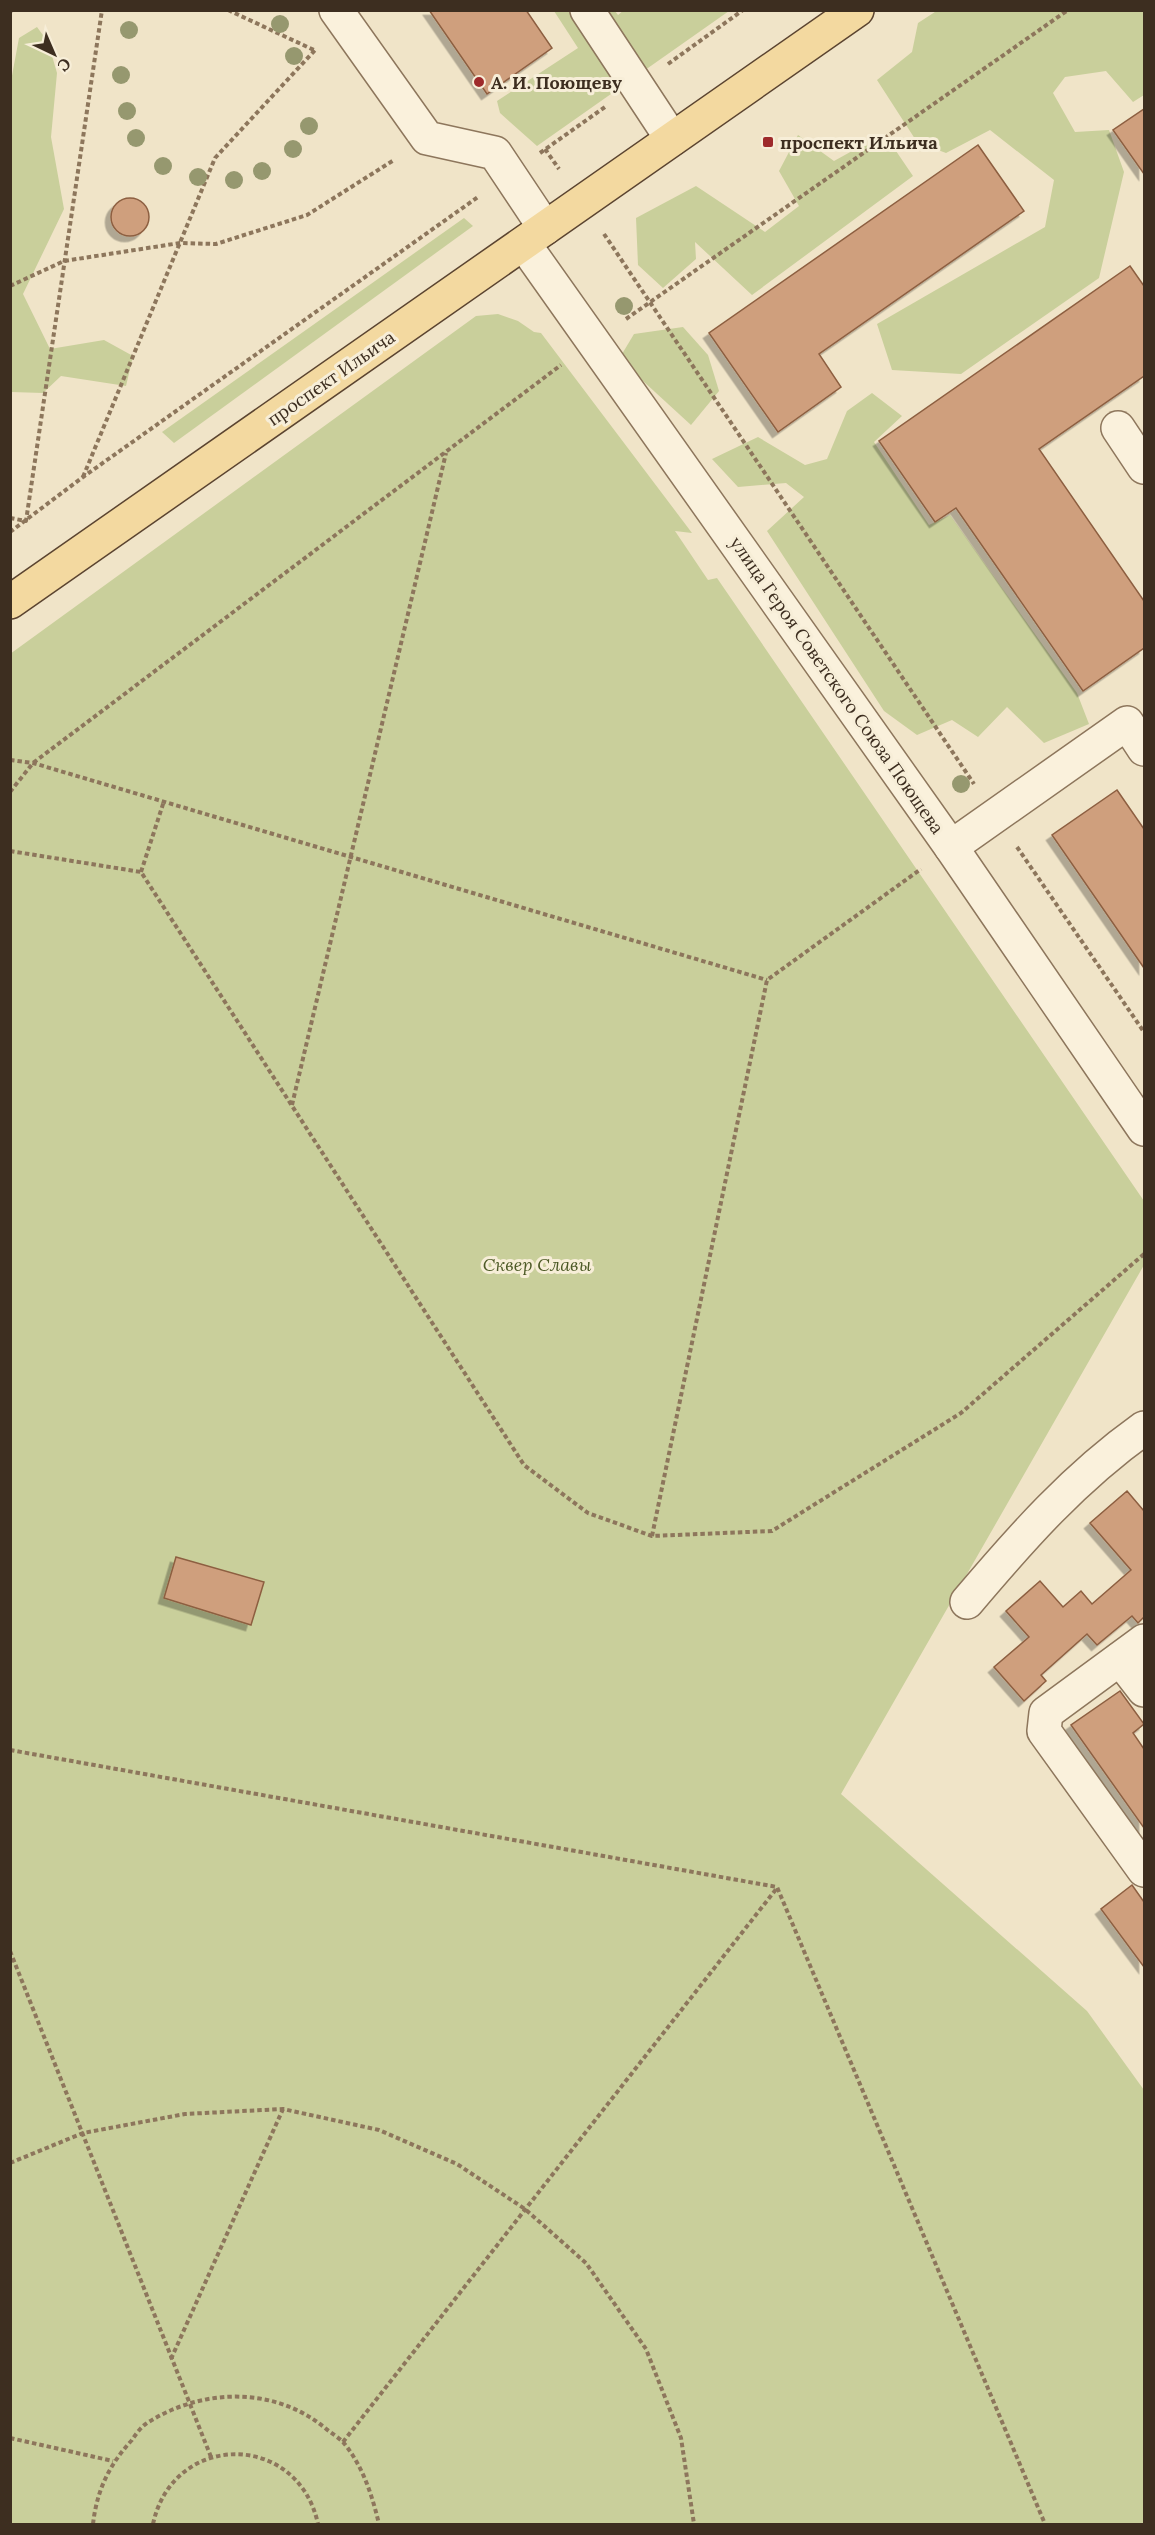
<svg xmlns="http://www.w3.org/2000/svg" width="1155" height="2535" viewBox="0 0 1155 2535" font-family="Lora,serif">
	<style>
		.green { fill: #c9cf9b }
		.building { fill: #cf9f7d; stroke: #8d5f41; stroke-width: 1.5; filter: url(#shadow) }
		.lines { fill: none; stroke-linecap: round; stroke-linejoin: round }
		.minor-casing { stroke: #8d765c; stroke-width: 36 }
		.major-casing { stroke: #5b4430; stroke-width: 36 }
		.path { stroke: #8d765c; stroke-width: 4; stroke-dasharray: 4.5 3; stroke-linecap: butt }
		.minor { stroke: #faf1dc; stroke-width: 33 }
		.major { stroke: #f3d9a0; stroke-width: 33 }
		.tram { stroke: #3d2e20; stroke-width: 1.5 }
		.tree { fill: #96986f }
		.poi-dot { fill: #9e2a2b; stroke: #f7eed8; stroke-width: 2 }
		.labels { text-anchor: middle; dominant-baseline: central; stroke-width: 6; stroke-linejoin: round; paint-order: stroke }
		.poi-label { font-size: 18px; font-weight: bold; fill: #3d2e20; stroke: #f7eed8; text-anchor: start }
		.street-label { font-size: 18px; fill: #3d2e20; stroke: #f7eed8 }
		.park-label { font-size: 18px; font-style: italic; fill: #4d5a26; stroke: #f7eed8 }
	</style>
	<defs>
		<filter id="shadow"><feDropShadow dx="-5.5" dy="5.5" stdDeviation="0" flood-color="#0004"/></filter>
	</defs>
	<rect width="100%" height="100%" fill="#f0e4c8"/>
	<g class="green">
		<polygon points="624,10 729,11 537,146 500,113 497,101 578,48 554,11 615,11 618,15"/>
		<polygon points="938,10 1144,11 1144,95 1133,102 1106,71 1065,77 1053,93 1075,132 1109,130 1124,172 1099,278 961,374 892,370 877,324 1045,227 1054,180 990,130 946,153 917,142 877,80 912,52 918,23"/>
		<polygon points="37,27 48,42 57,73 51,137 64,209 23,294 50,349 104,340 133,356 126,386 61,376 43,393 11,392 11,81 19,38"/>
		<polygon points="798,135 834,161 863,145 896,151 913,176 752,295 695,242 696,259 663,288 638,265 636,218 696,186 765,232 799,206 779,171"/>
		<polygon points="464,218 473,226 174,443 162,432"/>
		<polygon points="498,314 518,321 534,332 541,333 692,533 675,531 708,580 717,578 1144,1201 1144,1265 841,1794 1087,2011 1144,2090 1144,2524 11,2524 10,654 476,316"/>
		<polygon points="683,327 708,355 719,391 691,425 619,359 634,334"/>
		<polygon points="872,393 902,416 874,442 929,525 950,515 1077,693 1089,724 1044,743 1007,707 978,737 952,720 917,735 884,711 767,531 804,497 786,483 738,487 712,459 758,437 805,465 827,459 847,411"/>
	</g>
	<g class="building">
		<polygon points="429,10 526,10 552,48 487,94"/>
		<polygon points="1144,109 1144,174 1113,130"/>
		<polygon points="978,145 1024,211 819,354 841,387 778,432 709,333"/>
		<circle cx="130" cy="217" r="19"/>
		<polygon points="1130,266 1144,286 1144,376 1039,449 1144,601 1144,648 1083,691 956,508 935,522 879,441"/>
		<polygon points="1117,790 1144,829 1144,968 1052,835"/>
		<polygon points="1127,1491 1144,1511 1144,1617 1138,1623 1132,1616 1097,1645 1087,1634 1041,1675 1046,1681 1024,1701 994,1667 1029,1637 1006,1611 1040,1581 1063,1607 1081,1591 1092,1604 1131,1570 1090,1523"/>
		<polygon points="176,1557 264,1582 251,1625 164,1598"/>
		<polygon points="1120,1691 1144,1724 1133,1733 1144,1749 1144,1828 1071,1725"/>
		<polygon points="1132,1885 1144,1902 1144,1967 1101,1909"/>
	</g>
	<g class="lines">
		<g class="minor-casing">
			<g id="minor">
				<polyline points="336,10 427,138 495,153 545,228"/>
				<polyline points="587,10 672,139"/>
				<polyline points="524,244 951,847 1144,1129"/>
				<polyline points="1118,428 1144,467"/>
				<polyline points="951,847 1127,723 1144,749"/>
				<path d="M 967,1602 C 1022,1537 1074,1478 1144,1428"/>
				<polyline points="1144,1641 1046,1713 1044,1731 1144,1870"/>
				<polyline points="1120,1659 1144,1690"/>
			</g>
		</g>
		<g class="major-casing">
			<polyline id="major" points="10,602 857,10"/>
		</g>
		<g class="path">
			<polyline points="228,10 314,50"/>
			<polyline points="668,64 743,10"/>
			<polyline points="545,149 559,169"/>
			<polyline points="540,153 605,107"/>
			<polyline points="604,234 974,784"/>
			<polyline points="10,286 64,261 180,243 216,244 307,215 394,160"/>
			<polyline points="626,319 1068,10"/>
			<polyline points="83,477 215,158 316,49"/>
			<polyline points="10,518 26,521 102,10"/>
			<polyline points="10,532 83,477 478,197"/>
			<polyline points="10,760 33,763 767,980"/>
			<polyline points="10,792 33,763 561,365"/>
			<polyline points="1017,847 1144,1032"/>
			<polyline points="10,851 141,872 524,1465 588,1513 652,1536 772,1531 961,1413 1144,1254"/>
			<polyline points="141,872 164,801"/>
			<polyline points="292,1105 446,453"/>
			<polyline points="652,1536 767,980 921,869"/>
			<polyline points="10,1750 777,1887 1045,2524"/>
			<polyline points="10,1951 211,2457"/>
			<polyline points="10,2163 83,2133 185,2114 283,2109 379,2130 457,2164 525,2209 586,2263 646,2349 681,2438 694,2524"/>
			<polyline points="171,2359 283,2109"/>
			<polyline points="10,2438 113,2461"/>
			<polyline points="343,2442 777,1888"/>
			<path d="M 93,2524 C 97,2490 109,2465 132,2440 C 136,2434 141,2427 147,2423 C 202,2388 274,2386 325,2428 C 331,2433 338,2437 343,2442 C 363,2466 372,2495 379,2524"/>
			<path d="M 153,2524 C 173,2431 298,2431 318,2524"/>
		</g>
		<use href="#minor" class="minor"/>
		<use href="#major" class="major"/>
		<polyline class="tram" points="10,18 12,10"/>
	</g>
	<g class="tree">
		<circle cx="280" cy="24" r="9"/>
		<circle cx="129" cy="30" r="9"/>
		<circle cx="294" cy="56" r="9"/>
		<circle cx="121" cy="75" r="9"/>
		<circle cx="127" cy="111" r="9"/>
		<circle cx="309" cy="126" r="9"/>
		<circle cx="136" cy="138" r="9"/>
		<circle cx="293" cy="149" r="9"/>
		<circle cx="163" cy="166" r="9"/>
		<circle cx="262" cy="171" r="9"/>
		<circle cx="198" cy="177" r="9"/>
		<circle cx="234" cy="180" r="9"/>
		<circle cx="624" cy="306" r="9"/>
		<circle cx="961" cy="784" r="9"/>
	</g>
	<g class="poi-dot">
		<circle cx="479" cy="82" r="6"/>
		<rect x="762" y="136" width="12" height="12" rx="3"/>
	</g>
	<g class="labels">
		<g class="poi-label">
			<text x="491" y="82">А. И. Поющеву</text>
			<text x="780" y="142">проспект Ильича</text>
		</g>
		<g class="street-label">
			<text transform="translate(331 378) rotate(-35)">проспект Ильича</text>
			<text transform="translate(837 685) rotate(55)">улица Героя Советского Союза Поющева</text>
		</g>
		<g class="park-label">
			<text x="537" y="1264">Сквер Славы</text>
		</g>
	</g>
	<rect width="1155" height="2535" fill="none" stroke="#3d2e20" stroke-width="24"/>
	<g transform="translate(54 54) rotate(136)" stroke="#f7eed8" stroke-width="4.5" paint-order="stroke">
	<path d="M0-4.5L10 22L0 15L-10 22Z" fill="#3d2e20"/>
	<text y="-9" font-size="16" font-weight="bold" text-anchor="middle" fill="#3d2e20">С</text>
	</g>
</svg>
